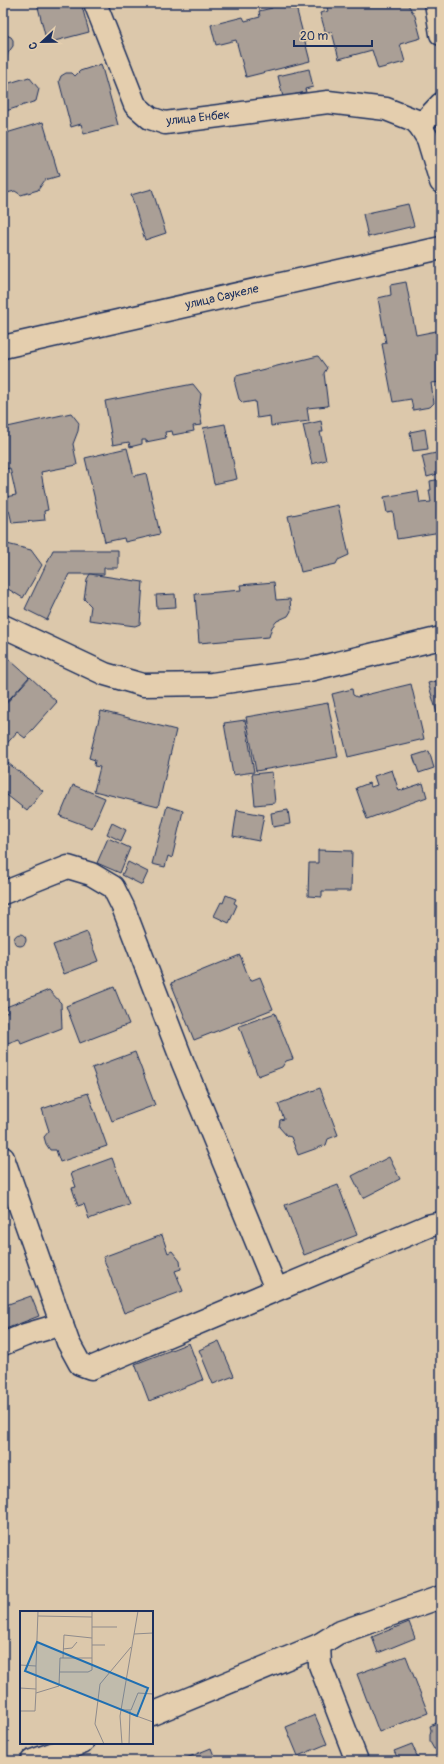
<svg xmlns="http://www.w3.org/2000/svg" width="444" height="1764" viewBox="0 0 444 1764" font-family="Pangolin,sans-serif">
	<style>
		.building { fill: #aa9f96; stroke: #1b2f5e }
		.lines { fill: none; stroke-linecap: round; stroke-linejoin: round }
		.minor-casing { stroke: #1b2f5e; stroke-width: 25 }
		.minor { stroke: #e4ceae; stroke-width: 22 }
		.labels { text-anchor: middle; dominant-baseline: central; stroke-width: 3; stroke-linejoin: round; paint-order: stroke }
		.street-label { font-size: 12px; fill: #1b2f5e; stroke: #e4ceae }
		.inset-road { fill: none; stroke: #8f8b8c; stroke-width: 1 }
		.view { fill: #1f6fb2; fill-opacity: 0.15; stroke: #1f6fb2; stroke-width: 2 }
		.inset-edge { fill: none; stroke: #1b2f5e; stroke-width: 2 }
	</style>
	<rect width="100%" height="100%" fill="#dcc8ab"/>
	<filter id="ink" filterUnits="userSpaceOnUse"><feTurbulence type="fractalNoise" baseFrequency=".025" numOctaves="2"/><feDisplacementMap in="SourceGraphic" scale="8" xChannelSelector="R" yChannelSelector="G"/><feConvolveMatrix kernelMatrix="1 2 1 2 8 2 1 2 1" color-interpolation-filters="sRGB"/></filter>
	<g filter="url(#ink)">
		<g class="building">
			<polygon points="37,3 81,3 89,32 47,43"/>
			<polygon points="271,3 295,3 310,61 246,77 236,40 216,45 211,25 243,17 245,21 260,17 259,11 272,8"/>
			<polygon points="326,3 407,3 415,16 421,38 400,44 405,62 378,69 372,50 339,59 332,32 326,34 320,13 328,11"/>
			<polygon points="3,30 4,34 11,37 13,40 13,46 8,53 6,65 3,66"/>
			<polygon points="101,64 118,125 84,134 81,124 71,127 59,81 61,76 66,73 72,73 75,76 80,71"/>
			<polygon points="309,69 313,87 305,89 306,92 283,97 278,76"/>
			<polygon points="29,77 39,89 36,101 3,112 3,85"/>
			<polygon points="43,122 59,176 45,180 38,190 21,195 15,191 3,194 3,134"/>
			<polygon points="152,189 166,233 145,240 131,195"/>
			<polygon points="408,204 414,226 368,237 363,214"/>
			<polygon points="406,282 416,335 441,330 441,382 431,383 434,403 430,407 413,410 411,399 393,402 382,344 386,343 378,298 391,295 390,285"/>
			<polygon points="318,356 327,368 324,373 328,406 307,408 309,421 271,426 270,416 257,418 255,401 243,403 239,399 235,384 236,376"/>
			<polygon points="193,384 201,394 199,408 202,425 193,426 194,431 173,435 172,431 165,432 166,438 146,442 146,440 142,440 142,444 130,447 129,442 113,445 105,401"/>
			<polygon points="71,413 79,423 78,431 73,444 77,465 41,472 48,510 44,511 45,520 12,523 9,510 5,509 3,505 3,499 5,497 16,495 10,468 3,470 3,428"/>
			<polygon points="321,421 323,432 320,432 326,460 312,464 303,425"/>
			<polygon points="225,424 237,479 214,484 203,428"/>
			<polygon points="425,429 428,449 413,451 410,432"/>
			<polygon points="127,448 134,476 146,473 160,534 125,542 124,538 105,542 85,458"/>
			<polygon points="441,452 441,473 427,477 422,456"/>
			<polygon points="441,479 441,532 397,539 393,512 387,513 384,497 418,491 420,503 431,502 429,490 431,490 430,481"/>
			<polygon points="338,505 349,555 338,560 336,564 301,572 288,516"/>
			<polygon points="3,543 31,550 42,565 23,598 3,586"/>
			<polygon points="53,550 118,550 118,568 104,568 104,574 69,574 47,620 25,609"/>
			<polygon points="90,574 143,582 140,624 135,626 89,620 91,606 84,599 87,579"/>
			<polygon points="274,582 276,600 290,599 291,611 288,616 277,621 272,627 269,637 199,643 195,594 241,590 240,585"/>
			<polygon points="175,594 176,607 157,608 156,595"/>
			<polygon points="3,654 29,677 3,706"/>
			<polygon points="30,677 57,702 25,738 17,732 3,748 3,707"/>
			<polygon points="441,680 441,726 428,683"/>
			<polygon points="411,684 424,739 348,757 332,694 352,689 353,695 357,697"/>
			<polygon points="328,703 338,757 256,771 246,717"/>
			<polygon points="101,711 176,730 158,807 94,791 100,767 94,766 95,760 89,758"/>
			<polygon points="245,720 254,772 233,775 224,723"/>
			<polygon points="429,751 434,768 419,773 413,756"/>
			<polygon points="3,759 43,791 27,811 3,792"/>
			<polygon points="392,770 399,791 423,783 427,797 367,819 356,788 369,783 371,787 377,785 374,776"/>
			<polygon points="272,772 275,803 255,805 252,774"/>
			<polygon points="73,785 105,798 92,828 60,816"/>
			<polygon points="167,806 183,811 172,858 168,856 165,867 152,864"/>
			<polygon points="237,810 264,815 259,841 233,836"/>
			<polygon points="288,810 290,824 273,827 271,813"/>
			<polygon points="112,823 126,830 121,841 107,834"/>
			<polygon points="108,838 130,848 120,873 97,863"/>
			<polygon points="318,850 352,851 351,891 322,891 322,897 308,896 309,863 318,863"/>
			<polygon points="128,862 148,872 142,885 122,875"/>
			<polygon points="226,895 236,899 234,903 237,905 229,923 214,916 221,902 223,903"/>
			<polygon points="87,932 98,961 64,974 53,945"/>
			<circle cx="20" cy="940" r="6"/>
			<polygon points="240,955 250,981 260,977 273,1009 194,1040 171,983"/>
			<polygon points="114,987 129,1024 80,1043 66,1006"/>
			<polygon points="49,990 61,1003 62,1028 21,1044 19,1039 5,1044 3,1040 3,1014 8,1012 6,1007"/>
			<polygon points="275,1013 293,1059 286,1061 282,1067 258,1076 239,1026"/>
			<polygon points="135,1052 155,1105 112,1121 92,1068"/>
			<polygon points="320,1088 338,1135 328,1139 326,1145 298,1155 291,1137 287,1136 279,1127 280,1120 284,1119 278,1104"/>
			<polygon points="88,1093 107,1146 60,1162 56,1150 50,1150 46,1144 44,1137 49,1131 42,1109"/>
			<polygon points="389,1157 400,1179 363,1198 352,1176"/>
			<polygon points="112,1158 129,1204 89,1219 84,1204 78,1206 72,1188 76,1187 71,1173"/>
			<polygon points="338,1185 357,1235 304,1255 285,1205"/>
			<polygon points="162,1235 168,1253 172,1251 180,1261 181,1269 175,1271 183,1291 124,1313 103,1257"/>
			<polygon points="31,1296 39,1316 3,1330 3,1306"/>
			<polygon points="219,1341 234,1376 213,1384 199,1350"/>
			<polygon points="189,1343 203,1380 149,1401 135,1364"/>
			<polygon points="409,1622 415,1638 378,1653 372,1637"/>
			<polygon points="406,1656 428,1713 379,1732 357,1674"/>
			<polygon points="315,1715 327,1744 298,1756 286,1727"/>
			<polygon points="441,1721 441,1753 440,1749 434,1749 430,1742 430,1735 431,1730 430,1726"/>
			<polygon points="412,1744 419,1761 399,1761 394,1751"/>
			<polygon points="211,1748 216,1761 179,1761"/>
		</g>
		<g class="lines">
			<g class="minor-casing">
				<g id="minor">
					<polyline points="95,3 135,105 150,118 165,123 328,102 386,109 414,120 420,126 428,139 441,182"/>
					<polyline points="436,3 441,34"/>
					<polyline points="420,126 441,104"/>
					<polyline points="3,347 441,248"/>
					<polyline points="3,626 105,674 143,685 212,684 309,670 441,638"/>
					<polyline points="3,893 68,867 91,874 113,887 123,907 183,1063 276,1289"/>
					<polyline points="3,1158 68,1342 80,1364 91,1368 428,1226 441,1223"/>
					<polyline points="3,1344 25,1335 62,1324"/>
					<polyline points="152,1714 319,1645"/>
					<polyline points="32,1761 82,1743"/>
					<polyline points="357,1761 320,1665 319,1645 338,1633 441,1597"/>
				</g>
			</g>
			<use href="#minor" class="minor"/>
		</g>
	</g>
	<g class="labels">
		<g class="street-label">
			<text transform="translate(198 118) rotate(-6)">улица Енбек</text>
			<text transform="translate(222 297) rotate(-13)">улица Саукеле</text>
		</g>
	</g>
	<g transform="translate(20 1611)">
		<rect width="133" height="133" fill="#dcc8ab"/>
		<path class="inset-road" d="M 18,5 L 72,6M 72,16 L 97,16M 114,23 L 133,22M 72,34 L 85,34M 43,38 L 52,37 L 57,31M 43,47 L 44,24 L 72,27M 0,54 L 16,55 L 16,80 L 15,100 L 0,100M 16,55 L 18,0M 40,61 L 68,61 L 72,59 L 72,0M 0,77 L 16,78M 16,82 L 39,75 L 40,47 L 72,47M 101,99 L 111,99 L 118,82 L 133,83M 111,103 L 133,111M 84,133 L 75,113 L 80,73 L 111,36M 102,133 L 100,105 L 118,0M 109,133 L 110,100"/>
		<path class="view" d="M 17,31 L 128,77 L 117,105 L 5,60 Z"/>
		<rect width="133" height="133" class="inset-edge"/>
	</g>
	<rect width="444" height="1764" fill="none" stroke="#e4ceae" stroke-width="16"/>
	<rect x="8" y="8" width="428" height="1748" fill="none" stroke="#1b2f5e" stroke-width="1.5" filter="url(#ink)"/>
	<g transform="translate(42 42) rotate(248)" stroke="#e4ceae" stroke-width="3" paint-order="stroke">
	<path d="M0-3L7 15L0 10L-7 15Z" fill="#1b2f5e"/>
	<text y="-6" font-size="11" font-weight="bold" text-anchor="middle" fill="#1b2f5e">С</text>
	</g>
	<path d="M294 40v6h78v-6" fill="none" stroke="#1b2f5e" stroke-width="2"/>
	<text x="300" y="40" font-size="12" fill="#1b2f5e" stroke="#e4ceae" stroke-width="3" paint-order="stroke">20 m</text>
</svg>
